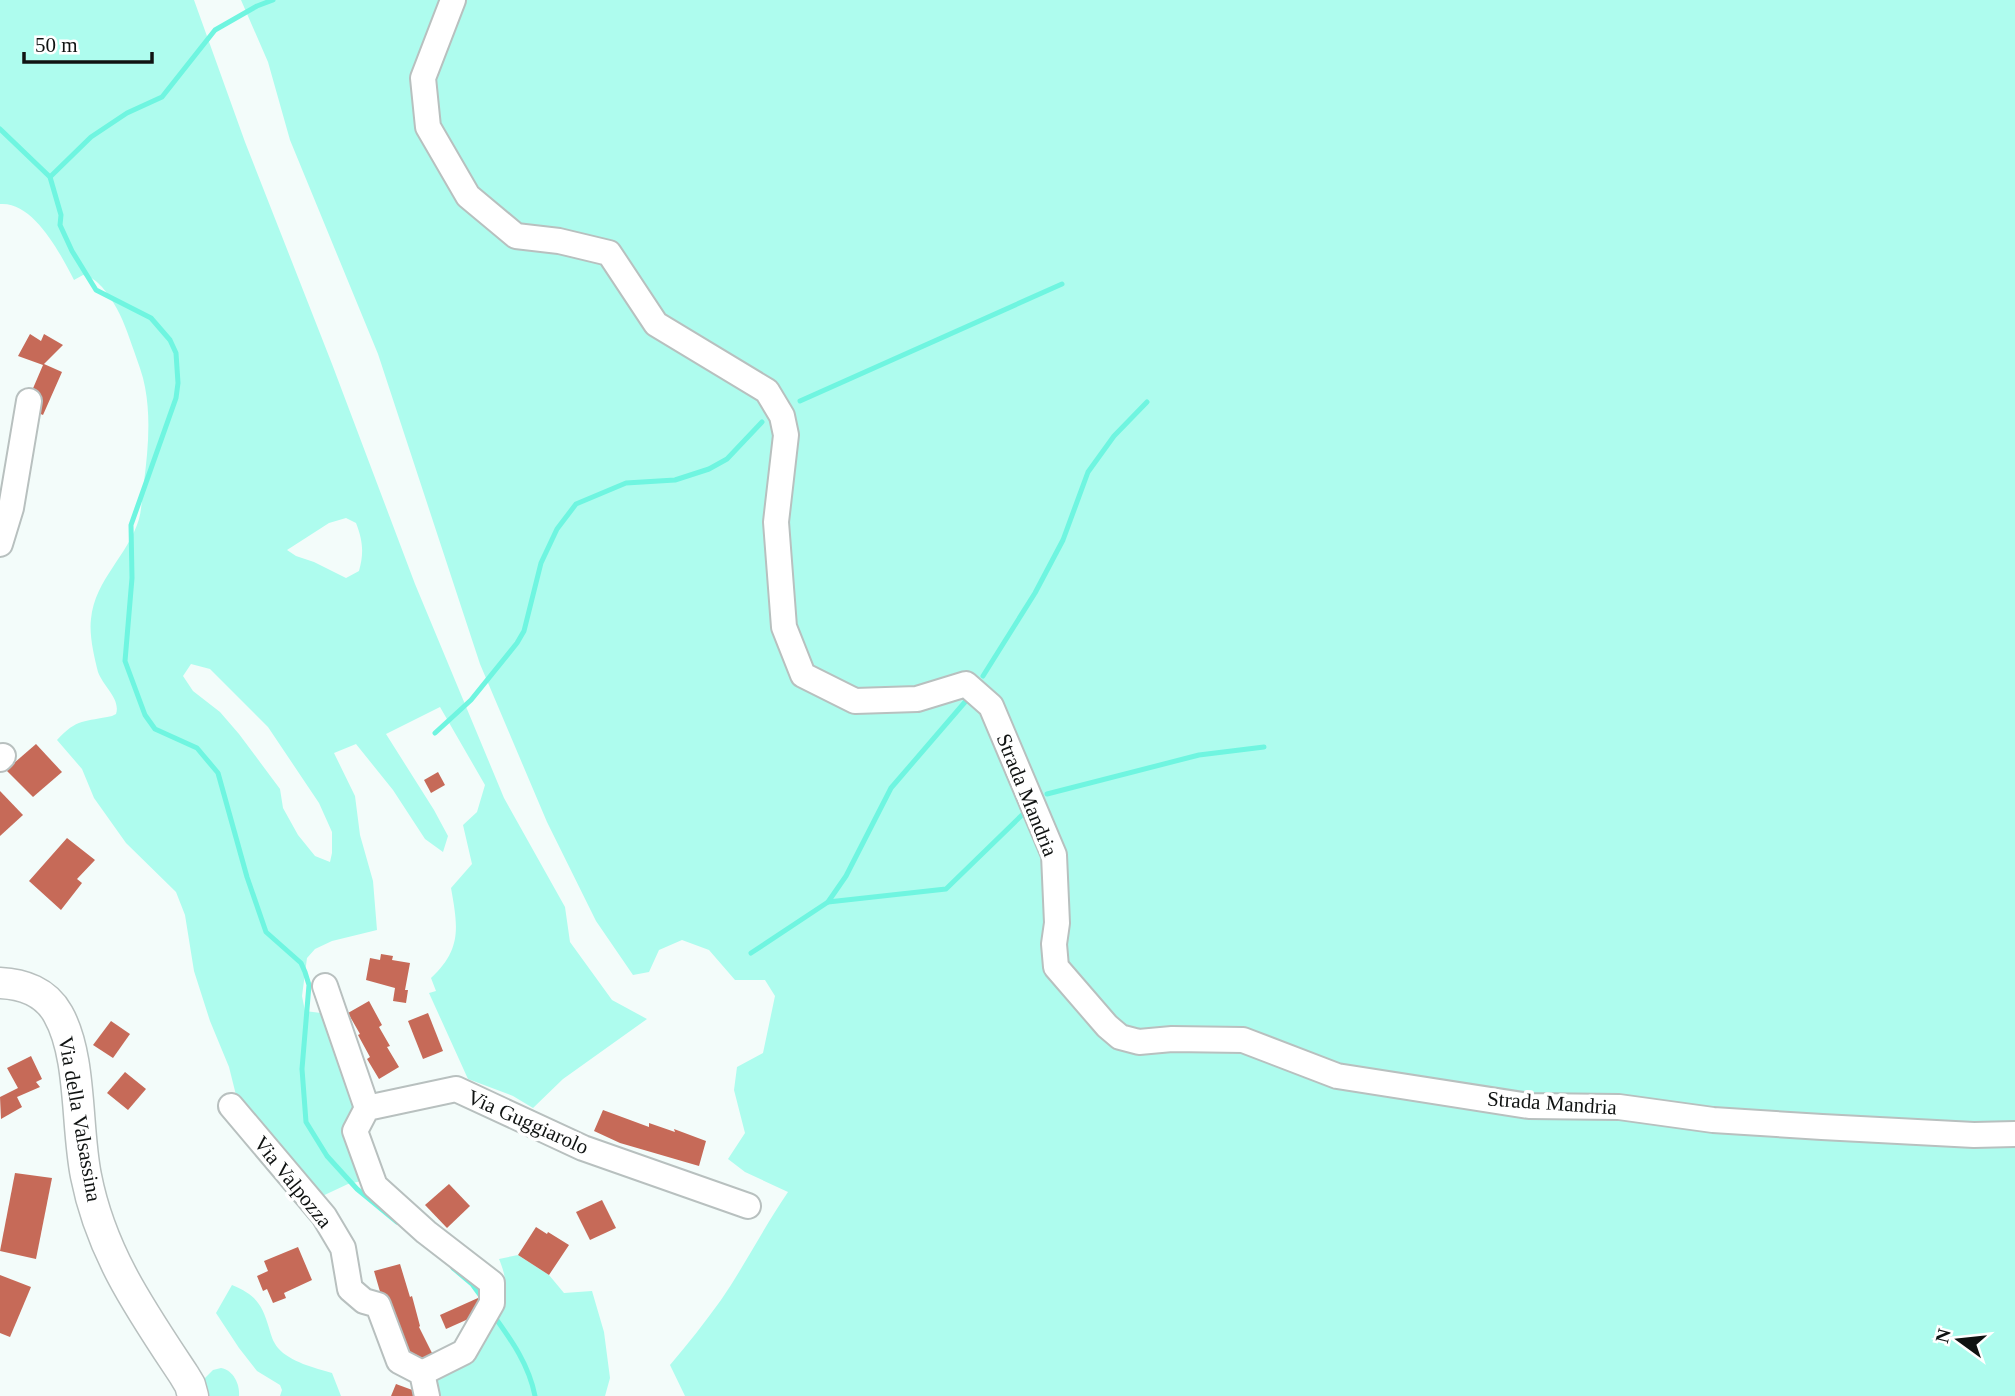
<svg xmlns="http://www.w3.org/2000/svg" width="2015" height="1396" viewBox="0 0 2015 1396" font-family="Georgia,serif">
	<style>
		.green { fill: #aefcee; fill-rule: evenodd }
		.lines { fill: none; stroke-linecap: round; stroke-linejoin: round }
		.stream { stroke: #6ff5e0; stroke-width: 5 }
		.building { fill: #c66a58 }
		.minor-casing { stroke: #b8c0bf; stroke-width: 28 }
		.major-casing { stroke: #b8c0bf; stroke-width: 33 }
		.minor { stroke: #fff; stroke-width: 24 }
		.major { stroke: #fff; stroke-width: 30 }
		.labels { text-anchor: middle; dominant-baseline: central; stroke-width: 7; stroke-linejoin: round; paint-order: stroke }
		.street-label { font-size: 21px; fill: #101312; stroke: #fff }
	</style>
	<rect width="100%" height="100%" fill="#f3fcfa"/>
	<g class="green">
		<path d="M 0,0 L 194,0 L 245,142 L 332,364 L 415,584 L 504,798 L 565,907 L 570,942 L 612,1000 L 647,1019 L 563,1079 L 533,1108 L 513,1096 L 468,1079 L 429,993 L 436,991 L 431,978 C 462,949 458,927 451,888 L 472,864 L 463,825 L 477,812 L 485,785 L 440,707 L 386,734 L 434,810 L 448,836 L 443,852 L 425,839 L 393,790 L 356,744 L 334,753 L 355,796 L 360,835 L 373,881 L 377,930 L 332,941 L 315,949 L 307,958 L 302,996 L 305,1011 L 321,1013 L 335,1041 L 355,1099 L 347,1126 L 366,1180 L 348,1184 L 316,1199 L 240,1111 L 229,1067 L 210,1021 L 194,971 L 185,915 L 176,892 L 126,843 L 94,798 L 82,769 L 57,740 C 77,718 85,722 112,716 L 116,714 C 121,699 103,686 98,672 C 94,656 89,635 91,619 C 95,579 128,556 139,519 C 142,508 142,494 144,482 C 148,451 151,418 145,387 C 143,375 138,363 134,351 C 128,334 123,318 113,302 C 106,291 96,277 83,275 L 74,280 C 61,255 34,201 0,204 ZM 346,518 L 356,523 C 363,541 364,553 359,571 L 346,578 L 314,562 L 296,556 L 287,550 L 329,523 ZM 191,664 L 210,669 L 268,727 L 319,803 L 332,832 L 332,853 L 330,862 L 315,856 L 298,835 L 283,808 L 280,789 L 239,734 L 220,712 L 193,691 L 183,676 Z"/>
		<path d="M 241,0 L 2015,0 L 2015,1396 L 685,1396 L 670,1365 C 688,1344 705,1322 721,1300 C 745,1265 764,1227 788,1192 L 745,1172 L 728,1159 L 745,1133 L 734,1090 L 737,1067 L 763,1053 L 775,996 L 765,980 L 735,980 L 709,950 L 682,940 L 659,950 L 649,972 L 633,975 L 596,921 L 547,822 L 480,664 L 378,354 L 290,140 L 268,62 Z"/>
		<path d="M 518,1255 L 549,1275 L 564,1293 L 592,1291 L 604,1332 L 610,1378 L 605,1396 L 430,1396 L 430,1383 L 501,1302 C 507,1284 506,1276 499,1259 Z"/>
		<path d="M 232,1285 C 256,1295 262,1304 269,1328 C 271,1335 273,1342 278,1348 C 290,1362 315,1368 332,1373 L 341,1396 L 280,1396 L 282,1390 L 280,1385 L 257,1371 L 239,1348 L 216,1313 Z"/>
		<path d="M 221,1368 C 233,1370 240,1384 239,1396 L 206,1396 L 201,1382 L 213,1370 Z"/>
	</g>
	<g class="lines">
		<g class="stream">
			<polyline points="0,129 50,177 61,215 60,225 72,251 96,290 151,318 170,340 176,353 178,383 176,398 131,525 132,578 125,661 145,715 155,729 197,748 218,773 247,877 266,932 301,963 305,972 309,985 302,1069 306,1122 327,1156 357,1189 397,1222"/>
			<polyline points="50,177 91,137 127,113 162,97 215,30 257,6 273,0"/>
			<polyline points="800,401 1062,284"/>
			<polyline points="983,676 1035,593 1063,540 1088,472 1114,436 1147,402"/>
			<polyline points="435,733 471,700 517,643 524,631 541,563 557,529 576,504 626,483 675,480 709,469 727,459 762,422"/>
			<polyline points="1047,794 1199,755 1264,747"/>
			<polyline points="828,902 946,889 1022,815"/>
			<polyline points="751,953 828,902 846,876 891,788 965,702"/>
			<polyline points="453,1268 472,1284 483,1299"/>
			<path d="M 494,1316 C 512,1341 529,1365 535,1396"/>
		</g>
	</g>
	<g class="building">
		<polygon points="30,334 41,341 44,334 63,345 44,364 62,372 43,415 25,407 43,365 18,356"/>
		<polygon points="36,744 62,772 33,797 6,770"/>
		<polygon points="438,772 445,785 431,793 424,780"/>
		<polygon points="0,791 23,815 0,836"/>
		<polygon points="67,838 95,860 77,879 82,883 61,910 29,881"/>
		<polygon points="381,954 393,956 392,960 410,963 405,990 408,990 406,1003 393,1001 395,988 366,980 370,958 380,960"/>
		<polygon points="369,1001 382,1025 379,1027 390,1046 387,1047 399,1067 379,1079 367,1059 370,1057 358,1035 360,1034 348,1013"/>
		<polygon points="428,1013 443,1051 423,1059 408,1021"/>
		<polygon points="111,1021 130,1034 113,1058 93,1045"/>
		<polygon points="31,1056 42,1079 36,1082 40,1087 17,1097 22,1107 1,1119 0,1097 18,1088 7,1068"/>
		<polygon points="125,1072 146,1089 128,1110 107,1093"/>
		<polygon points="603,1110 649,1127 649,1123 675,1132 674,1129 706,1141 699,1166 620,1143 594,1131"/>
		<polygon points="15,1173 52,1178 36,1259 0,1251"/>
		<polygon points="449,1184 470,1206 447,1228 425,1205"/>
		<polygon points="602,1200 616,1228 590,1240 576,1212"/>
		<polygon points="536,1227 547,1234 548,1232 569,1245 549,1275 518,1255"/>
		<polygon points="298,1247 312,1280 284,1293 286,1298 273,1303 267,1289 263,1291 257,1276 268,1271 264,1261"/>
		<polygon points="400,1264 410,1297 412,1296 420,1326 419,1327 433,1355 415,1365 383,1302 374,1271"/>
		<polygon points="0,1275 31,1287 10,1337 0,1333"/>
		<polygon points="478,1298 484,1312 446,1329 440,1315"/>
		<polygon points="396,1384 415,1391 413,1396 391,1396"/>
	</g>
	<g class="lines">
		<g class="minor-casing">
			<g id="minor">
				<polyline points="453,0 423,78 428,127 468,196 516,236 559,241 609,253 656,324 767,391 782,416 786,435 776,522 784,627 803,675 855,701 917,699 966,684 991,706 1054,855 1057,923 1054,944 1056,967 1107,1026 1120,1037 1139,1042 1172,1039 1243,1040 1337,1076 1529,1106 1619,1107 1713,1120 1822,1127 1974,1135 2015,1134"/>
				<polyline points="0,544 11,508 29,401"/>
				<polyline points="0,759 3,756"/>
				<polyline points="325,986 367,1108"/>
				<polyline points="231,1106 324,1216 343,1248 350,1289 364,1301 378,1305 399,1361 422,1373 427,1396"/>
				<polyline points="422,1373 464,1352 492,1303 492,1283 426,1232 375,1186 355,1131 367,1108 456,1089 583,1148 748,1206"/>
			</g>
		</g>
		<g class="major-casing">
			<path id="major" d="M 0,983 C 23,984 46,992 58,1014 C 82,1056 76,1127 86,1176 C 101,1253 141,1310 184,1375 L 190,1385 L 193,1396"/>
		</g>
		<use href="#minor" class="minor"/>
		<use href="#major" class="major"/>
	</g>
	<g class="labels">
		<g class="street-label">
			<text transform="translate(1027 795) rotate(68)">Strada Mandria</text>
			<text transform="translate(1552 1103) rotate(4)">Strada Mandria</text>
			<text transform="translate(80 1119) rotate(80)">Via della Valsassina</text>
			<text transform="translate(528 1122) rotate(24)">Via Guggiarolo</text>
			<text transform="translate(293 1182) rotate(51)">Via Valpozza</text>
		</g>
	</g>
	<g transform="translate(1959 1340) rotate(285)" stroke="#ffffff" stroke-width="5" paint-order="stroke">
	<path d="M0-5L12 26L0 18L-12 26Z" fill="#101312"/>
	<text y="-10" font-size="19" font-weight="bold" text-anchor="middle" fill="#101312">N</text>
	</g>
	<path d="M24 52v10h128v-10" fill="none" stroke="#101312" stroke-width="3.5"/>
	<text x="35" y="52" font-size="21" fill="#101312" stroke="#ffffff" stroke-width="5" paint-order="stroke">50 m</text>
</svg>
